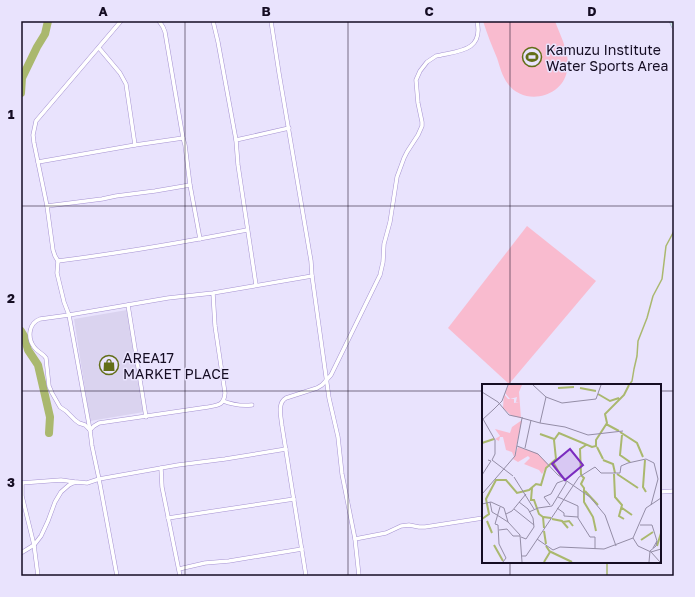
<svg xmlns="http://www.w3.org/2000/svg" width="695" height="597" viewBox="0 0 695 597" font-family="'Golos Text',sans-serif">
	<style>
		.built { fill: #dad3ef }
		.green { fill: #f9bbcf }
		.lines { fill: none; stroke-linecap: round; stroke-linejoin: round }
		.stream { stroke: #aab86e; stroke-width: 1.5 }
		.river { stroke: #aab86e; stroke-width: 8 }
		.street-casing { stroke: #a693d2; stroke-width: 4.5 }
		.secondary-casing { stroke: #a693d2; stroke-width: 6 }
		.street { stroke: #fff; stroke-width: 3.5 }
		.secondary { stroke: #ccece6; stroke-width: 5 }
		.grid { fill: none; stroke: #150d23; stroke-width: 1; stroke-opacity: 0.55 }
		.labels { text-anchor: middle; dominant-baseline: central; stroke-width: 3; stroke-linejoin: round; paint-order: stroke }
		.poi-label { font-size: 14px; fill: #150d23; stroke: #e9e3fd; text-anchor: start }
		.inset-river { fill: none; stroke: #aab86e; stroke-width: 2 }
		.inset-road { fill: none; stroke: #948da6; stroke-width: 1 }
		.view { fill: #7b2cbf; fill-opacity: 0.15; stroke: #7b2cbf; stroke-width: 2 }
		.inset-edge { fill: none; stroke: #150d23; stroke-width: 2 }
		.neatline { fill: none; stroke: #150d23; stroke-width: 1.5 }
		.grid-label { font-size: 13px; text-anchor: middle; font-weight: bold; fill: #150d23 }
	</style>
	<rect width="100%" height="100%" fill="#e9e3fd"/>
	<polygon class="built" points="127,310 144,412 90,421 74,319"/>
	<g class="green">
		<path d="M 483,21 L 555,21 C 560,35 571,55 567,71 C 562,98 524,106 508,84 C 502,76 500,67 497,58 C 492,46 487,34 483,21 Z"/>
		<polygon points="527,226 596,281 509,384 448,328"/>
	</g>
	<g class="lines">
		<g class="stream">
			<polyline points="629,385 632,381 634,369 637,356 638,341 647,318 653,296 662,279 666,246 674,231"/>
			<polyline points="607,576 607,562"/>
		</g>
		<g class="river">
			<polyline points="21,93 22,78 37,47 45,34 48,21"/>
			<polyline points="21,331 24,336 28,350 38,365 50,417 49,433"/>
		</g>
		<g class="street-casing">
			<g id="street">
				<polyline points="159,21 163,27 165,32 183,138 185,145 190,185 200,239"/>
				<polyline points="213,21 218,42 236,140 238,165 256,285"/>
				<polyline points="271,21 279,73 311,261 312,276 329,398 338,437 342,474 355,539 359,576"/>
				<polyline points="99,48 120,73 126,84 135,145"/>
				<polyline points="236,140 289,128"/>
				<polyline points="38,162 135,145 183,138"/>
				<polyline points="47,206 102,199 116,196 155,191 190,185"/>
				<path d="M 58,261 C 121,253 185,242 247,230"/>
				<path d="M 213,293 L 215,326 L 225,393 C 224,405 219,405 208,407 L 99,423 L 94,426 L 90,430 L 85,425 L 79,423 L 75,420 L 66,411 L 60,407 L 52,393 L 49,386 L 46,358 C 43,353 37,352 34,347 C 27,337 29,323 40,319 L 69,315 L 168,298 L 213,293 L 312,276"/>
				<polyline points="128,305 146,417"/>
				<path d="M 223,401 C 233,405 242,406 252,405"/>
				<polyline points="161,468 162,487 180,576"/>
				<polyline points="21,483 61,480 75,482"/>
				<polyline points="22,483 22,496 34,545 38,576"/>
				<polyline points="660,492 674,491"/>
				<polyline points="168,518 294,499"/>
				<polyline points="355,539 386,533 401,526 409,525 419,527 425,527 483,518"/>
				<polyline points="21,553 34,545 41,536 48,521 55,502 61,492 69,485 73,483 77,482 87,483 99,479 178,465 225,459 286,449"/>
				<polyline points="179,569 205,563 229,561 302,549"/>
				<polyline points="117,576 99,479 92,446 90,430 69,315 64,302 57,273 58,261 55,256 53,250 47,206 34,143 33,135 36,121 121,21"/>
				<path d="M 306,576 L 282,426 C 281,417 277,403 286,398 L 317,388 L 322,385 L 331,375 L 380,275 L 383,262 L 384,244 L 390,222 L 397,177 L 404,158 L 407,152 L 418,135 L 422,126 L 422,122 L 418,103 L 416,80 L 420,71 L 427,62 L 436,56 C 457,51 484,52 477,21"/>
			</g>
		</g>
		<g class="secondary-casing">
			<polyline id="secondary" points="672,21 674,26"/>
		</g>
		<use href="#street" class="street"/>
		<use href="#secondary" class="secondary"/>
	</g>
	<path class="grid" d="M 185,21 L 185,576M 348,21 L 348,576M 510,21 L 510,385M 21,206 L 674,206M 21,391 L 483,391M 660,391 L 674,391M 510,562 L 510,576"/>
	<defs>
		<g id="stadium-ring" transform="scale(1)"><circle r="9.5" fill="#e9e3fd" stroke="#626e17" stroke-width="1.5"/><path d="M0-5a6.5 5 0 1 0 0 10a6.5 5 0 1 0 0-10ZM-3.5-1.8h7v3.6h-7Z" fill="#626e17"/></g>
		<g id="shop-ring" transform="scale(1)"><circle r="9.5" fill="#e9e3fd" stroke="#626e17" stroke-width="1.5"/><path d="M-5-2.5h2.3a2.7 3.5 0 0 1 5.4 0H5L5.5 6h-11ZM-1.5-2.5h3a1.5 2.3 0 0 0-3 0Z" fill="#626e17"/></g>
	</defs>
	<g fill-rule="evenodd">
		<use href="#stadium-ring" x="532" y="57"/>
		<use href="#shop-ring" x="109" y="365"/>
	</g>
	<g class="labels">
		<g class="poi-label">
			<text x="546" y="49">Kamuzu Institute<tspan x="546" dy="16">Water Sports Area</tspan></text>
			<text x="123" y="357">AREA17<tspan x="123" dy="16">MARKET PLACE</tspan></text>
		</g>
	</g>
	<g transform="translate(482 384)">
		<rect width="179" height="179" fill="#e9e3fd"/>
		<path d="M 26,1 L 40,1 L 37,8 L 39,34 L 30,32 L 21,24 L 22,10 L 26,15 L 32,15 L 32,19 L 37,18 L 34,18 L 35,13 L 28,15 L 23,9 ZM 40,36 L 32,73 L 30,68 L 24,66 L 21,53 L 18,53 L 17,57 L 13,55 L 18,52 L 13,45 L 28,49 L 30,43 ZM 36,63 L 55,69 L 66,80 L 60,90 L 57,86 L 42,80 L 48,74 L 46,72 L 36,78 L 31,75 Z" fill="#f9bbcf"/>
		<path class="inset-river" d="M 76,4 L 92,3M 98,4 L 114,7M 116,10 L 128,17 L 137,14M 124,40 L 137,47M 138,48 L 155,59 L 161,73M 58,50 L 72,55M 140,51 L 138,71 L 148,78M 0,59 L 12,55M 115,63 L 121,75M 121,76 L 131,80 L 133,89M 163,76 L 161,103 L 164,108M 71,78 L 79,92M 132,90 L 133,113 L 140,121 L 137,132 L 142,135M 135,90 L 156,104M 99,91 L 102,94 L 99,100 L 102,104 L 102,118 L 111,133 L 114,147M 99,91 L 98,65 L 104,61M 50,104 L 49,116 L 52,116 L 57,130 L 61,133M 103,107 L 116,121M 140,124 L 150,131M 0,135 L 7,130 L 4,115 L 14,96 L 24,96 L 35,109 L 47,106 L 54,100 L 59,101 L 64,84 L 74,75 L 72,56 L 77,49 L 110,63 L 114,62 L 114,56 L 125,39 L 123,30 L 142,11 L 147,1M 70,135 L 80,137 L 86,144M 5,137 L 10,149M 81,138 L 87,137 L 91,142M 62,144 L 61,133 L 69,134M 62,147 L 64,160M 159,156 L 171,148M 12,161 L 21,177M 175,162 L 179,149M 67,167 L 90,178M 62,178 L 68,168 L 64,162"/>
		<path class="inset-road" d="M 51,1 L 64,13 L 58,39M 0,8 L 16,18 L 27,31 L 41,34M 64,13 L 80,19 L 114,15 L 119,1M 11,26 L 20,17 L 26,1M 40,34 L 58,39M 1,35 L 13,56 L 13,70 L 10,76M 0,36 L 12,25M 58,39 L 83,43 L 106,51 L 141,47M 35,62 L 56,70 L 76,91 L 108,113 L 123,131 L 134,162M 43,64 L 49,36M 10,76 L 31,92M 0,91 L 9,77 L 6,76M 32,93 L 52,125M 1,109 L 33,72 L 40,34M 76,113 L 96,122 L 96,134 L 108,153 L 113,153 L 113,165M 8,118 L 10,128 L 15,131M 37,118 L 46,125 L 51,134 L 52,143 L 44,155 L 39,153M 0,120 L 9,118 L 22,124 L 26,138 L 38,151 L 40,178M 68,121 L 62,113 L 69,110 L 75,99 L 83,96M 18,123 L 13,140 L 16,141 L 17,160 L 24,174 L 21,178M 75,124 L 82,129 L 82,132 L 96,133M 32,125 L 52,141M 47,128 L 56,124 L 70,122 L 84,99 L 84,95M 24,130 L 30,127 L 44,110M 15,131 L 26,138M 158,141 L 170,141 L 175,157 L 171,164M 17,146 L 25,145 L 31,152 L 38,152M 151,154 L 164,124 L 179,114M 55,155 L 71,166 L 78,163 L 122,165 L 151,154 L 156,162 L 169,168 L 179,165M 169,168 L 178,178M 40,172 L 44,172 L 97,93 L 113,83 L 119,89 L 138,89 L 139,82 L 146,79 L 164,75 L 172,79 L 176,95 L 169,121M 167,178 L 168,167 L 174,162 L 175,157"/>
		<path class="view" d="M 88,65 L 101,81 L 83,96 L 70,80 Z"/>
		<rect width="179" height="179" class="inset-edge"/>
	</g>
	<rect width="695" height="597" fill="none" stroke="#e9e3fd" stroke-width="44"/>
	<rect x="22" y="22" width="651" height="553" class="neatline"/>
	<g class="grid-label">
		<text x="103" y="16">A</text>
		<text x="266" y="16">B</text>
		<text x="429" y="16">C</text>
		<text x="592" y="16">D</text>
		<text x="11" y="119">1</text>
		<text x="11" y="303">2</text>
		<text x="11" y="487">3</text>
	</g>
</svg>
